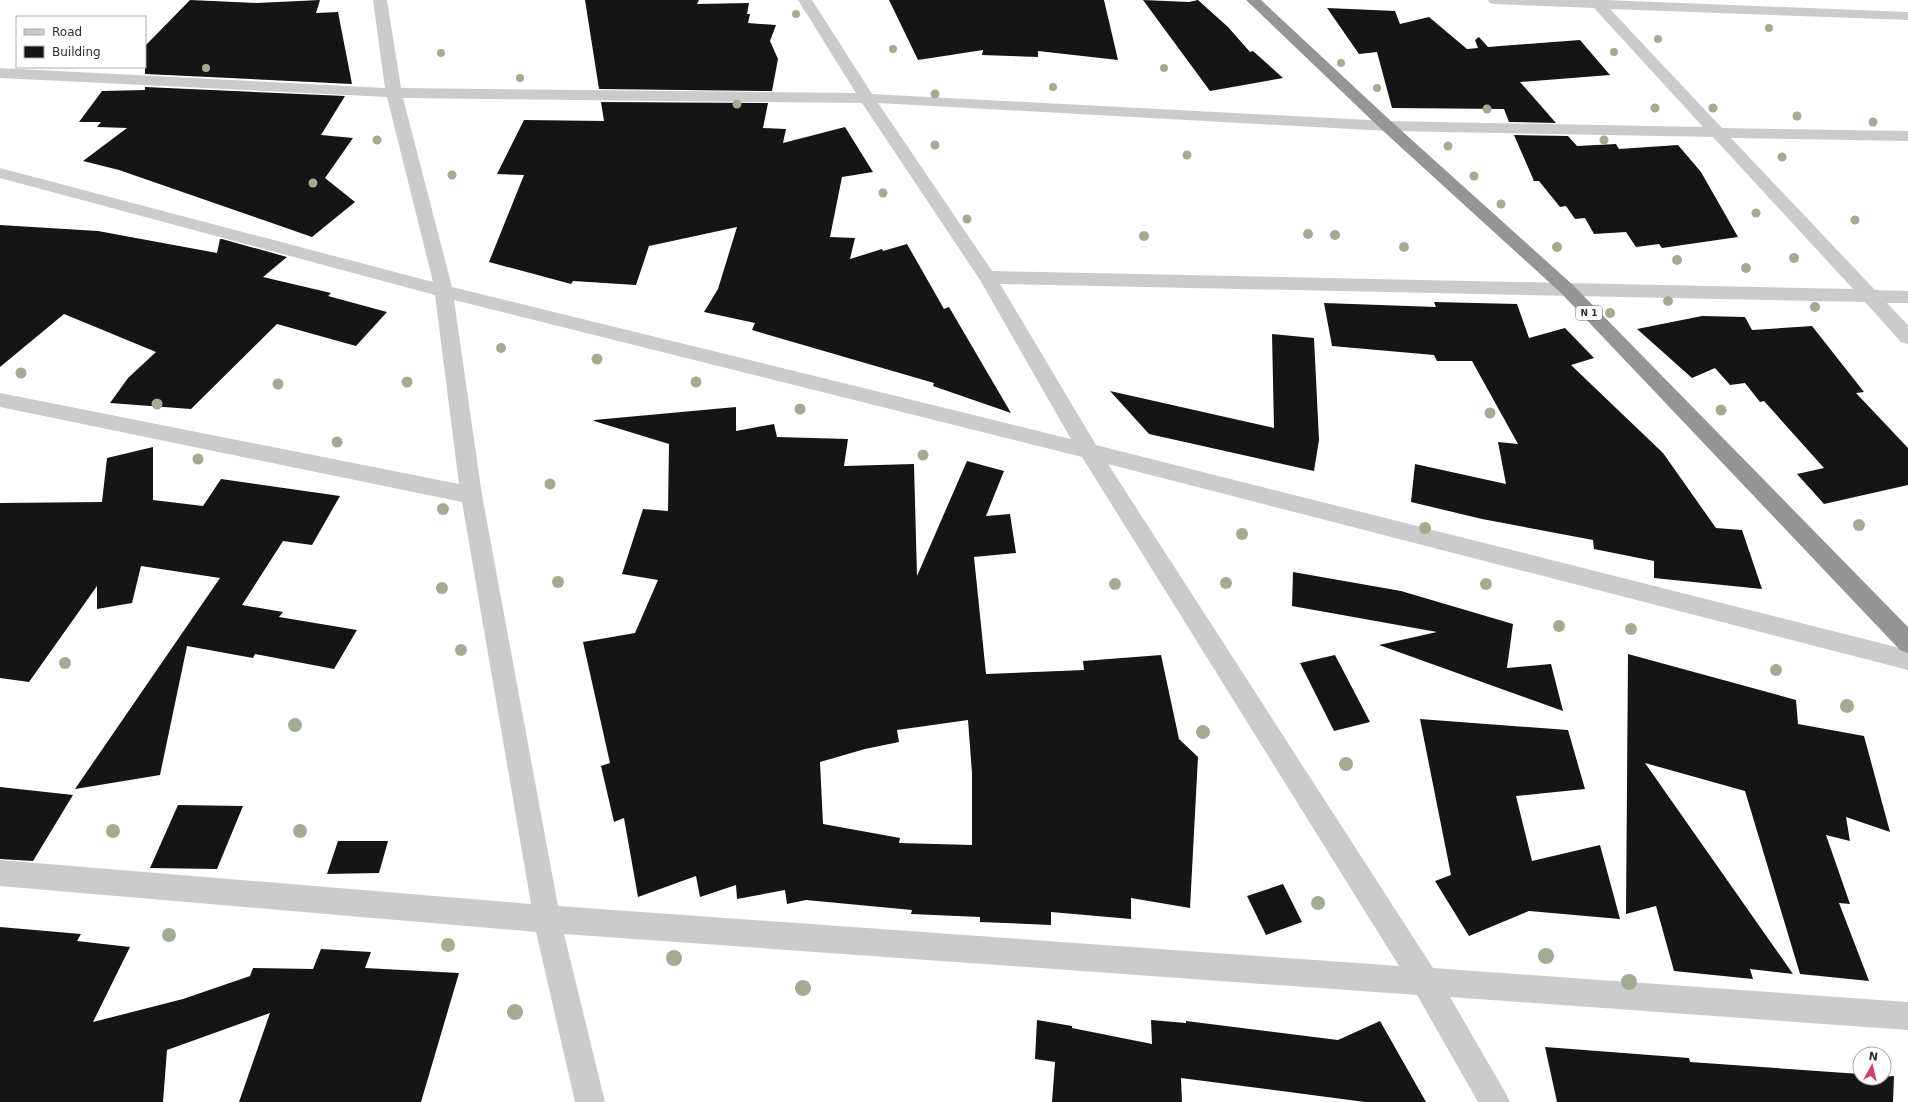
<svg xmlns="http://www.w3.org/2000/svg" width="1908" height="1102" viewBox="0 0 1908 1102" font-family="'DejaVu Sans',sans-serif">
	<style>
		.building { fill: #151515; fill-rule: evenodd }
		.lines { fill: none; stroke-linecap: round; stroke-linejoin: round }
		.street { fill: #cbcbcb; fill-rule: evenodd }
		.highway { fill: #959595; fill-rule: evenodd }
		.tree { fill: #a4ab95 }
		.labels { text-anchor: middle; dominant-baseline: central; stroke-width: 4; stroke-linejoin: round; paint-order: stroke }
		.shield { fill: #fff; stroke: #6d6d6d; stroke-width: 1 }
		.shield-label { font-size: 9px; font-weight: bold; fill: #2e2e2e }
	</style>
	<rect width="100%" height="100%" fill="#fff"/>
	<g class="building">
		<polygon points="190,0 257,3 320,0 316,13 338,12 352,84 145,74 145,46"/>
		<polygon points="585,0 699,0 697,4 749,3 747,14 750,14 748,23 776,25 770,41 778,59 772,91 599,89"/>
		<polygon points="889,0 1104,0 1118,60 1038,51 1038,57 982,55 983,50 918,60"/>
		<polygon points="1143,0 1189,2 1198,0 1228,27 1250,52 1253,51 1283,78 1210,91"/>
		<polygon points="1327,8 1395,11 1400,24 1429,17 1467,49 1478,48 1475,40 1479,37 1488,47 1580,40 1610,75 1520,82 1556,123 1509,122 1504,109 1392,108 1377,52 1359,54"/>
		<polygon points="145,87 345,96 321,135 353,138 325,178 355,202 312,237 119,170 83,161 127,128 97,127 101,122 79,122 102,91 145,90"/>
		<polygon points="601,102 768,103 763,128 786,129 783,143 845,127 873,172 842,177 830,237 855,238 850,259 882,249 883,251 907,244 944,309 949,307 1011,413 933,386 934,383 752,330 755,323 704,312 718,289 737,227 649,246 636,285 573,281 571,284 489,262 524,175 497,174 524,120 604,121"/>
		<polygon points="1514,135 1568,136 1577,146 1616,144 1619,149 1678,145 1701,172 1738,237 1662,248 1659,244 1636,247 1626,232 1594,234 1585,218 1575,219 1566,206 1560,207 1539,181 1534,181"/>
		<polygon points="0,225 98,231 217,253 220,239 222,239 287,257 263,277 331,293 328,296 387,312 356,346 277,324 191,409 110,403 128,378 156,352 64,314 0,367"/>
		<polygon points="1434,302 1517,304 1529,338 1565,328 1594,358 1571,365 1663,453 1716,528 1742,530 1762,589 1654,578 1654,561 1594,549 1593,540 1482,519 1411,502 1415,464 1506,484 1498,442 1518,444 1472,361 1437,361 1434,355 1332,346 1324,303 1436,307"/>
		<polygon points="1702,316 1745,317 1752,330 1812,326 1864,392 1856,393 1908,448 1908,485 1824,504 1797,474 1824,468 1764,401 1760,402 1745,383 1730,385 1715,368 1692,378 1637,329"/>
		<polygon points="1272,334 1314,338 1319,440 1314,471 1149,434 1110,391 1274,428"/>
		<path d="M 736,407 L 736,431 L 774,424 L 777,437 L 848,439 L 844,466 L 914,464 L 917,576 L 967,461 L 1004,471 L 986,516 L 1010,514 L 1016,553 L 974,557 L 986,674 L 1084,670 L 1083,661 L 1161,655 L 1179,739 L 1198,757 L 1190,908 L 1131,898 L 1131,919 L 1051,912 L 1051,925 L 980,922 L 980,917 L 911,914 L 912,910 L 806,900 L 787,904 L 785,890 L 737,899 L 736,885 L 700,897 L 696,876 L 638,897 L 624,818 L 614,822 L 601,766 L 610,763 L 583,642 L 635,633 L 658,580 L 622,574 L 643,509 L 668,511 L 669,444 L 594,421 L 594,420 ZM 968,720 L 972,773 L 972,845 L 899,843 L 900,838 L 823,824 L 820,762 L 865,749 L 899,742 L 897,730 Z"/>
		<polygon points="153,447 153,500 203,506 221,479 340,496 312,545 283,541 242,605 283,612 279,617 357,630 334,669 255,654 253,658 187,646 160,775 75,789 220,578 141,566 132,603 97,609 97,586 29,682 0,678 0,503 102,502 107,458"/>
		<polygon points="1293,572 1401,591 1513,624 1507,668 1551,664 1563,711 1379,645 1437,632 1292,606"/>
		<polygon points="1628,654 1796,700 1798,724 1864,736 1890,832 1846,817 1850,841 1826,835 1850,904 1839,903 1869,981 1800,974 1745,791 1645,763 1793,974 1750,969 1753,979 1674,971 1656,906 1626,914"/>
		<polygon points="1335,655 1370,722 1334,731 1300,663"/>
		<polygon points="1420,719 1568,730 1585,789 1516,796 1532,861 1600,845 1620,919 1529,911 1469,936 1435,881 1451,875"/>
		<polygon points="0,787 73,795 33,861 0,859"/>
		<polygon points="178,805 243,806 217,869 150,868"/>
		<polygon points="338,841 388,841 379,873 327,874"/>
		<polygon points="1283,884 1302,922 1266,935 1247,896"/>
		<polygon points="0,927 81,934 77,941 130,947 93,1022 183,999 250,976 253,968 313,969 321,949 371,952 365,968 459,973 421,1102 239,1102 270,1013 167,1050 163,1102 0,1102"/>
		<polygon points="1037,1020 1072,1026 1072,1028 1152,1044 1151,1020 1186,1023 1186,1021 1338,1040 1380,1021 1426,1102 1365,1102 1181,1078 1182,1102 1052,1102 1055,1062 1035,1059"/>
		<polygon points="1545,1047 1689,1058 1690,1062 1860,1074 1860,1078 1894,1076 1893,1102 1557,1102"/>
	</g>
	<g class="lines">
		<path class="street" d="M 373,0 L 387,0 L 401,88 L 856,93 L 798,0 L 812,0 L 872,94 L 1387,121 L 1703,127 L 1594,8 L 1495,4 L 1490,3 L 1488,0 L 1606,0 L 1908,12 L 1908,20 L 1610,9 L 1722,128 L 1908,131 L 1908,141 L 1731,138 L 1875,290 L 1908,291 L 1908,303 L 1887,303 L 1908,325 L 1908,344 L 1901,342 L 1865,302 L 1000,284 L 1096,445 L 1908,650 L 1908,670 L 1108,464 L 1433,968 L 1908,1002 L 1908,1030 L 1450,997 L 1505,1092 L 1510,1102 L 1478,1102 L 1417,995 L 564,934 L 605,1102 L 575,1102 L 536,932 L 0,886 L 0,860 L 531,904 L 462,502 L 0,407 L 0,393 L 459,484 L 435,295 L 0,178 L 0,168 L 433,282 L 387,97 L 0,78 L 0,68 L 385,88 ZM 403,98 L 862,103 L 980,280 L 1071,439 L 452,287 ZM 878,103 L 1387,131 L 1713,137 L 1853,289 L 992,271 ZM 454,300 L 1082,457 L 1399,966 L 558,906 L 482,495 Z"/>
		<polygon class="highway" points="1246,0 1261,0 1393,123 1574,286 1908,627 1908,653 1900,650 1562,294 1381,129"/>
	</g>
	<g class="tree">
		<circle cx="796" cy="14" r="4"/>
		<circle cx="1769" cy="28" r="4"/>
		<circle cx="1658" cy="39" r="4"/>
		<circle cx="893" cy="49" r="4"/>
		<circle cx="1614" cy="52" r="4"/>
		<circle cx="441" cy="53" r="4"/>
		<circle cx="1341" cy="63" r="4"/>
		<circle cx="206" cy="68" r="4"/>
		<circle cx="1164" cy="68" r="4"/>
		<circle cx="520" cy="78" r="4"/>
		<circle cx="1053" cy="87" r="4"/>
		<circle cx="1377" cy="88" r="4"/>
		<circle cx="935" cy="94" r="4.5"/>
		<circle cx="737" cy="104" r="4.5"/>
		<circle cx="1655" cy="108" r="4.5"/>
		<circle cx="1713" cy="108" r="4.5"/>
		<circle cx="1487" cy="109" r="4.5"/>
		<circle cx="1797" cy="116" r="4.5"/>
		<circle cx="1873" cy="122" r="4.5"/>
		<circle cx="377" cy="140" r="4.5"/>
		<circle cx="1604" cy="140" r="4.5"/>
		<circle cx="935" cy="145" r="4.5"/>
		<circle cx="1448" cy="146" r="4.5"/>
		<circle cx="1187" cy="155" r="4.5"/>
		<circle cx="1782" cy="157" r="4.5"/>
		<circle cx="452" cy="175" r="4.5"/>
		<circle cx="1474" cy="176" r="4.5"/>
		<circle cx="313" cy="183" r="4.5"/>
		<circle cx="883" cy="193" r="4.5"/>
		<circle cx="1501" cy="204" r="4.5"/>
		<circle cx="1756" cy="213" r="4.5"/>
		<circle cx="967" cy="219" r="4.5"/>
		<circle cx="1855" cy="220" r="4.5"/>
		<circle cx="1308" cy="234" r="5"/>
		<circle cx="1335" cy="235" r="5"/>
		<circle cx="1144" cy="236" r="5"/>
		<circle cx="1404" cy="247" r="5"/>
		<circle cx="1557" cy="247" r="5"/>
		<circle cx="1794" cy="258" r="5"/>
		<circle cx="1677" cy="260" r="5"/>
		<circle cx="1746" cy="268" r="5"/>
		<circle cx="1668" cy="301" r="5"/>
		<circle cx="1815" cy="307" r="5"/>
		<circle cx="1610" cy="313" r="5"/>
		<circle cx="501" cy="348" r="5"/>
		<circle cx="597" cy="359" r="5.5"/>
		<circle cx="21" cy="373" r="5.5"/>
		<circle cx="407" cy="382" r="5.5"/>
		<circle cx="696" cy="382" r="5.5"/>
		<circle cx="278" cy="384" r="5.5"/>
		<circle cx="157" cy="404" r="5.5"/>
		<circle cx="800" cy="409" r="5.5"/>
		<circle cx="1721" cy="410" r="5.5"/>
		<circle cx="1490" cy="413" r="5.5"/>
		<circle cx="337" cy="442" r="5.5"/>
		<circle cx="923" cy="455" r="5.5"/>
		<circle cx="198" cy="459" r="5.5"/>
		<circle cx="550" cy="484" r="5.5"/>
		<circle cx="443" cy="509" r="6"/>
		<circle cx="1859" cy="525" r="6"/>
		<circle cx="1425" cy="528" r="6"/>
		<circle cx="1242" cy="534" r="6"/>
		<circle cx="558" cy="582" r="6"/>
		<circle cx="1226" cy="583" r="6"/>
		<circle cx="1115" cy="584" r="6"/>
		<circle cx="1486" cy="584" r="6"/>
		<circle cx="442" cy="588" r="6"/>
		<circle cx="1559" cy="626" r="6"/>
		<circle cx="1631" cy="629" r="6"/>
		<circle cx="461" cy="650" r="6"/>
		<circle cx="65" cy="663" r="6"/>
		<circle cx="1776" cy="670" r="6"/>
		<circle cx="1847" cy="706" r="7"/>
		<circle cx="295" cy="725" r="7"/>
		<circle cx="1203" cy="732" r="7"/>
		<circle cx="1346" cy="764" r="7"/>
		<circle cx="113" cy="831" r="7"/>
		<circle cx="300" cy="831" r="7"/>
		<circle cx="1318" cy="903" r="7"/>
		<circle cx="169" cy="935" r="7"/>
		<circle cx="448" cy="945" r="7"/>
		<circle cx="1546" cy="956" r="8"/>
		<circle cx="674" cy="958" r="8"/>
		<circle cx="1629" cy="982" r="8"/>
		<circle cx="803" cy="988" r="8"/>
		<circle cx="515" cy="1012" r="8"/>
	</g>
	<g class="labels">
		<rect class="shield" x="1576" y="306" width="26" height="14" rx="3"/>
		<g class="shield-label">
			<text x="1589" y="313">N 1</text>
		</g>
	</g>
	<rect x="16" y="16" width="130" height="52" fill="#ffffff" stroke="#ababab"/>
	<rect x="24" y="29" width="20" height="6" fill="#cbcbcb" stroke="#ababab"/>
	<text x="52" y="36" font-size="12" fill="#2e2e2e">Road</text>
	<rect x="24" y="46" width="20" height="12" fill="#151515" stroke="#ababab"/>
	<text x="52" y="56" font-size="12" fill="#2e2e2e">Building</text>
	<g transform="translate(1872 1066) rotate(8)"><circle r="19" fill="#ffffff" stroke="#ababab"/>
	<path d="M0-3L7 15L0 10L-7 15Z" fill="#d73e67"/>
	<text y="-6" font-size="11" font-weight="bold" text-anchor="middle" fill="#2e2e2e">N</text>
	</g>
</svg>
